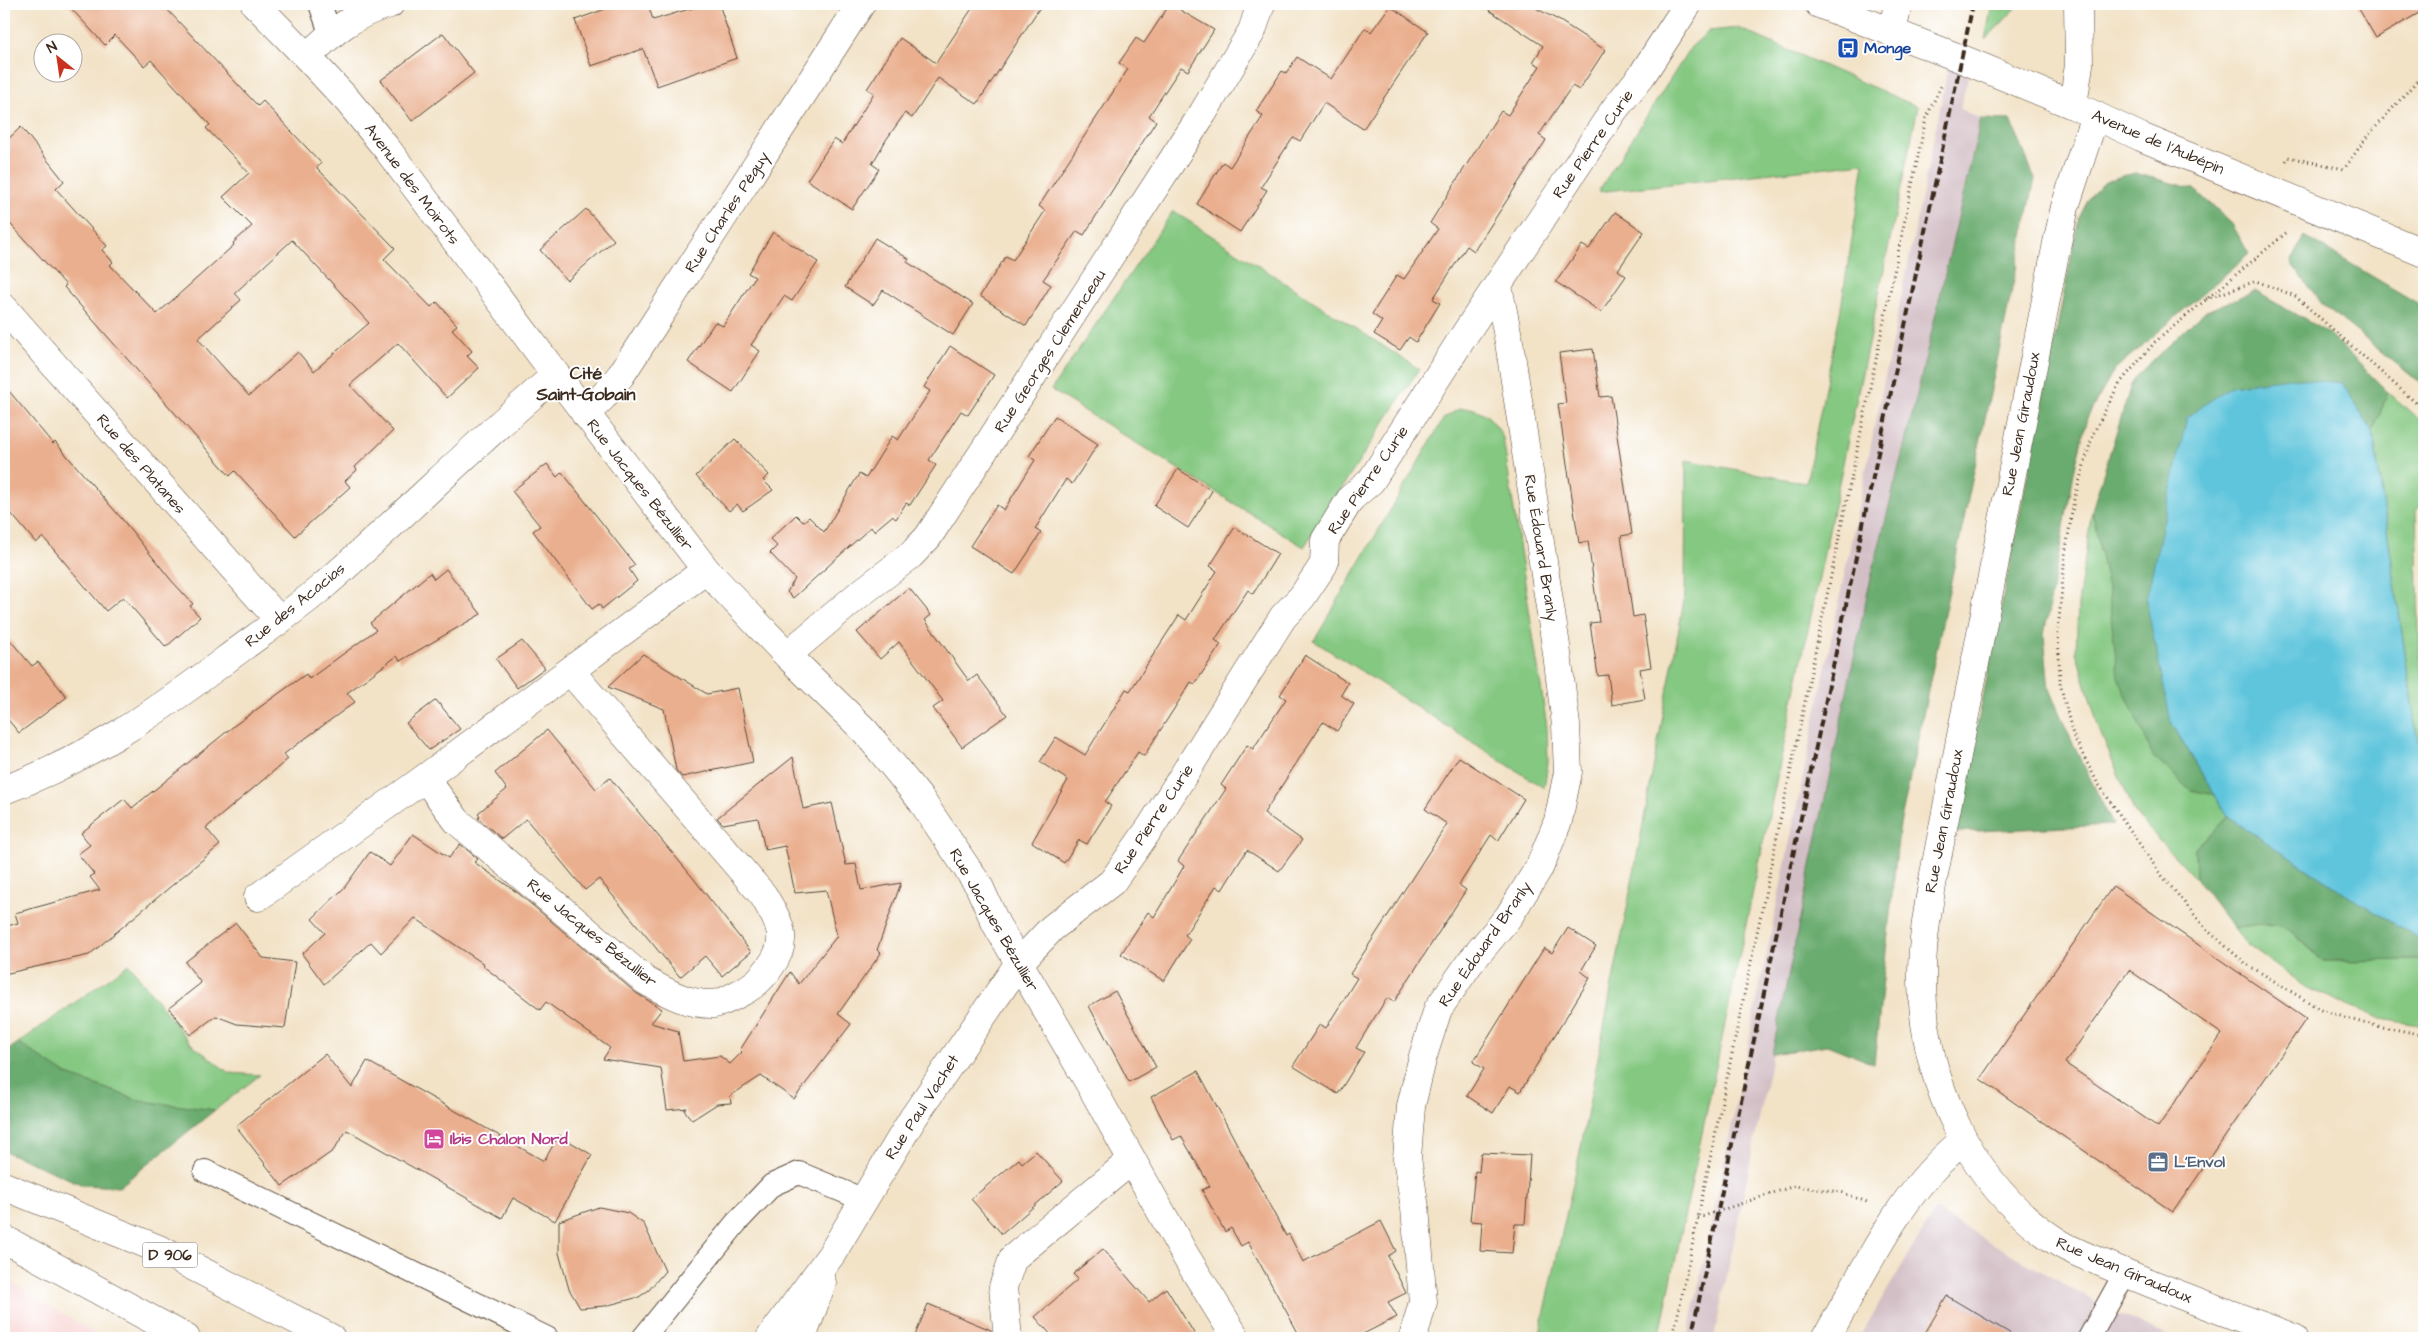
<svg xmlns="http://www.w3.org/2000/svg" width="2428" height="1342" viewBox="0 0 2428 1342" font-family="'Architects Daughter',sans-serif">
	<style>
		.built { fill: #f7d0cf }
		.industrial { fill: #d2bec5 }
		.green { fill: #84c881; stroke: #607950 }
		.forest { fill: #6bac6f; stroke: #536b46 }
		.water { fill: #5ec5dc; stroke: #4c787d }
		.building { fill: #eaaf8e; fill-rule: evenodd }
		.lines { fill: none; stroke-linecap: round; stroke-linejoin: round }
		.service-casing { stroke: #564637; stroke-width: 24 }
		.minor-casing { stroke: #564637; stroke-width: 29 }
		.tertiary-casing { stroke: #564637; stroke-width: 29 }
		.primary-casing { stroke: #564637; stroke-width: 29 }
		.path { stroke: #564637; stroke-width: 3; stroke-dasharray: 1 4; stroke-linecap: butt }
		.service { stroke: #fff; stroke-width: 22 }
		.minor { stroke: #fff; stroke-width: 28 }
		.tertiary { stroke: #fff; stroke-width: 28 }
		.primary { stroke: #fff; stroke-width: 28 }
		.rail { stroke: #3b2a1e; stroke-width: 4; stroke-dasharray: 8 4; stroke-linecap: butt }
		.labels { text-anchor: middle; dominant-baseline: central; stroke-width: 4; stroke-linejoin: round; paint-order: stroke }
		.shield { fill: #fff; stroke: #766a62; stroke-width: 1 }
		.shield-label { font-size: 15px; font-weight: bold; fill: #3b2a1e }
		.transit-label { font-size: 16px; font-weight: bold; fill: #164399; stroke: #fff; text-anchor: start }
		.street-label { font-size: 16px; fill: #3b2a1e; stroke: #fff }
		.hotel-label { font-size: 16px; font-weight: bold; fill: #b23c85; stroke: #fff; text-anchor: start }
		.service-label { font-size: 16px; font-weight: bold; fill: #4e5e75; stroke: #fff; text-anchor: start }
		.neighbourhood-label { font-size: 18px; font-weight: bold; fill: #3b2a1e; stroke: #fff }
	</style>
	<rect width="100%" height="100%" fill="#fff"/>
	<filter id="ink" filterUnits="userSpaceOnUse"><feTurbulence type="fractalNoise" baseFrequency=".02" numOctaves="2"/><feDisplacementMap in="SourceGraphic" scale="10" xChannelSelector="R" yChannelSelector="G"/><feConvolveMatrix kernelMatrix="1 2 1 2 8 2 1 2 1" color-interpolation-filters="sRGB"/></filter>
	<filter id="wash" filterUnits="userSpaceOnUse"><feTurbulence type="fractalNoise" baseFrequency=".0096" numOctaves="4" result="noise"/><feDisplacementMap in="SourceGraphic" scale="20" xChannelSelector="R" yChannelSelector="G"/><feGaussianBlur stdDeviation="1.12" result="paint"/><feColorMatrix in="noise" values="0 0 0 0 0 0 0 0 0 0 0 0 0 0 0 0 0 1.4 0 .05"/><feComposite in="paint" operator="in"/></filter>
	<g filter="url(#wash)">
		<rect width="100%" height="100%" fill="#f2e2c6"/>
		<polygon class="built" points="4,1277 5,1278 102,1338 4,1338"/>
		<g class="industrial">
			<polygon points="1950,59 1970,69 1960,109 1981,119 1916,399 1868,590 1714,1338 1688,1338"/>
			<polygon points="1935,1210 2105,1308 2172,1338 1859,1338"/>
		</g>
		<g class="green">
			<polygon points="1992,4 2020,4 1985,40"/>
			<polygon points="1738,28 1918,107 1659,1338 1539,1338 1579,1156 1639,846 1685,595 1686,460 1806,483 1841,308 1864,163 1598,192 1691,47 1709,31"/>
			<polygon points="1173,211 1419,369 1304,547 1051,390"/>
			<polygon points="2388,392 2424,424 2424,503 2416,511 2420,665 2424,682 2424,759 2415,723 2373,432"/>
			<path d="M 1471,408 C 1489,413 1495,423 1503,438 L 1547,727 L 1548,763 L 1544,788 L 1314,641 L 1444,418 L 1459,409 Z"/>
			<polygon points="2092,510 2108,589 2191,790 2215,795 2228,817 2195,848 2196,879 2136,815 2100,732 2076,652 2078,604"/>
			<polygon points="2256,923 2286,927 2323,961 2424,960 2424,1026 2381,1019 2307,988 2247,945 2234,929"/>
			<polygon points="129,964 189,1042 229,1073 260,1075 215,1110 141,1101 67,1075 18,1043"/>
		</g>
		<g class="forest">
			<polygon points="1981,119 2011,120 2035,179 1899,830 1874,1064 1827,1045 1772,1054 1868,590 1916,399"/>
			<path d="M 2135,173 L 2194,189 L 2232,224 L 2249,254 L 2115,369 L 2087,418 L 2074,473 L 2044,635 L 2049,689 L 2069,735 L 2113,825 L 1956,832 L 2079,218 C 2095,185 2099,181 2135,173 Z"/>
			<polygon points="2304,236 2424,307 2424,386 2322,304 2291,263"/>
			<polygon points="2255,291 2328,333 2388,392 2373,432 2342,383 2171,722 2215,795 2191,790 2154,758 2118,677 2108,589 2092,510 2133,379 2204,312"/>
			<path d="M 2228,817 L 2336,888 L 2424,942 L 2424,960 L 2323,961 C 2289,929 2284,916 2234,929 L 2196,879 L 2195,848 Z"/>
			<polygon points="18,1043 67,1075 141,1101 215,1110 119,1187 83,1185 4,1151 4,1053"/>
		</g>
		<polygon class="water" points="2288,378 2342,383 2373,432 2415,723 2424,759 2424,942 2336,888 2228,817 2171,722 2146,600 2187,417 2231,386"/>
		<g id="blocks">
			<g class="building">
				<path d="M 67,4 L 162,4 L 258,106 L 263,101 L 321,163 L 317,168 L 395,248 L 384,259 L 431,307 L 437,302 L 457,325 L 452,329 L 472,351 L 467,356 L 479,368 L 447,398 L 398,343 L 350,385 L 393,431 L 355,467 L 357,470 L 345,481 L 350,487 L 295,536 L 235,471 L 230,476 L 64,287 L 66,285 L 4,217 L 4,143 L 21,127 L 64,181 L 56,189 L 107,246 L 102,250 L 113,262 L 110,265 L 157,314 L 234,245 L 233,243 L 252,226 L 223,197 L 249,173 L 206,128 L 210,125 L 151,60 L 144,66 L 115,35 L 105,45 ZM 292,240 L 369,323 L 314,371 L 298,352 L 249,396 L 198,339 L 241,300 L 235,293 Z"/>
				<polygon points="619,4 648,4 653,20 706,4 719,4 737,58 657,86 643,49 591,66 575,20"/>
				<polygon points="975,4 1042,4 977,104 938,78 912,118 905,113 886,140 872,164 879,169 852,209 807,180 834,139 842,144 874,93 867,89 900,38 936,63"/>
				<polygon points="1170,4 1214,30 1188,71 1181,67 1149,116 1156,121 1084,235 1077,231 1043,280 1051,285 1026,326 980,296 1006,256 1013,260 1045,211 1039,206 1128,69 1119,63 1136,38 1144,43"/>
				<polygon points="1480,4 1528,4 1560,21 1605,50 1579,90 1572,86 1539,135 1546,140 1474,251 1467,246 1450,272 1433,299 1440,303 1416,342 1409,337 1400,350 1374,334 1382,321 1372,314 1397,275 1404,279 1438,229 1430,223 1467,164 1501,111 1508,115 1540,66 1533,62 1543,46"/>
				<polygon points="2356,4 2424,4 2424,10 2376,38"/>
				<polygon points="1390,6 1428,32 1363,129 1324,103 1300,141 1293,137 1278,160 1261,187 1267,190 1240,232 1197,204 1223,162 1230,167 1247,141 1263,116 1256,111 1282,71 1286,73 1297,57 1331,79 1365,28 1371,32"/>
				<polygon points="443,33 474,73 412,121 381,80"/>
				<polygon points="586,209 614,240 567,281 540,250"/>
				<polygon points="1615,212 1644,232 1618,270 1626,276 1601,312 1556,282 1582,245 1589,249"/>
				<polygon points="773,232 818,262 792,301 784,296 751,345 760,351 733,392 688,362 715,322 723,326 755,277 748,273"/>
				<polygon points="875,238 909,259 907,262 973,304 953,335 883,290 873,305 845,287"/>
				<polygon points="950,346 994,375 968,415 961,411 929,460 936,465 910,505 906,503 896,519 892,516 874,531 871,527 793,598 787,592 795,579 770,553 777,546 770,539 796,515 803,522 809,517 824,532 859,474 866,478 892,436 898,440 930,391 924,387"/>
				<polygon points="1593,349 1600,397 1611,396 1632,534 1621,536 1633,617 1643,615 1651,667 1640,669 1645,699 1612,705 1608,675 1598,676 1590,623 1599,622 1588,541 1579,543 1558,404 1566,403 1559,353"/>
				<polygon points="4,385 53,444 55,442 122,519 171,580 193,604 190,606 200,617 166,647 123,597 106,611 43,537 36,543 4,505"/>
				<polygon points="1055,416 1098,444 1072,484 1066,479 1035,529 1041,533 1014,574 970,546 997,505 1004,510 1035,460 1029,456"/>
				<polygon points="735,439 769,475 763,480 773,490 743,511 737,504 729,511 696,476"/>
				<polygon points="547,464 557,477 562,472 635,565 629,569 637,581 602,609 599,604 592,609 533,531 540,526 512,491"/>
				<polygon points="1178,469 1212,491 1188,528 1154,506"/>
				<polygon points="1235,527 1278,554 1253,594 1248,590 1215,640 1221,644 1195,684 1191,682 1144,756 1138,752 1105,802 1111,806 1087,844 1079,840 1064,863 1032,842 1068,780 1040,762 1056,737 1085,755 1126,689 1130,691 1179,615 1186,620 1217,571 1210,566"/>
				<polygon points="446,569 481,614 400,661 397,656 347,693 355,702 284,754 288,759 206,828 220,845 89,955 4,974 4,927 18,923 15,913 100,890 90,877 94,874 78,854 90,845 81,833 124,799 132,808 235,725 306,674 309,679 376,630 370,623 430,573 434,579"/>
				<polygon points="909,588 931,615 925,620 969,681 977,675 1007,715 962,747 933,708 943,701 899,642 880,659 857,632"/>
				<polygon points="4,633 32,666 38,662 67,697 19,733 4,715"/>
				<polygon points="522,641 545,668 517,688 496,659"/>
				<polygon points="643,654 707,694 738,688 753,762 682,777 676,770 664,709 608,687"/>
				<polygon points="1305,655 1348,683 1341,695 1354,704 1337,731 1323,722 1264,813 1302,840 1279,871 1247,850 1222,890 1216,886 1185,935 1190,939 1164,981 1121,954 1148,912 1154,917 1184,866 1178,861 1226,789 1221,785 1247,745 1253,749 1286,699 1280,695"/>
				<polygon points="436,700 460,729 429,750 406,723"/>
				<polygon points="547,730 596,789 610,778 694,879 751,952 722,976 705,956 680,977 599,879 585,890 526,819 502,839 478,818 480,816 478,813 507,789 495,773"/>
				<polygon points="793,757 803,809 832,803 846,865 856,864 861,890 901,883 877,950 881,953 838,1014 851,1024 794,1099 761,1076 730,1096 731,1103 717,1104 692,1120 684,1110 687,1108 667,1110 661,1068 603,1059 610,1048 546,1002 540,1010 483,966 484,964 415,918 381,953 371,942 324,984 302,954 325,933 312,919 344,888 370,852 390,866 413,834 449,858 460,844 478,859 474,862 518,893 636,993 662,1009 651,1023 678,1031 683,1061 720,1056 730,1064 742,1052 740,1050 790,972 799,984 837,936 826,890 795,893 785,846 765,850 758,818 723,824 717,818"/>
				<polygon points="1459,757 1524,799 1498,841 1491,835 1459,885 1466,890 1394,1002 1387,998 1371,1023 1356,1048 1364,1052 1338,1094 1293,1066 1320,1024 1326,1028 1357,978 1350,974 1447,824 1425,809"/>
				<path d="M 2113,886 L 2306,1019 L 2173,1212 L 1980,1079 ZM 2129,970 L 2222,1034 L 2158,1127 L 2065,1063 Z"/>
				<polygon points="236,923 263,958 295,962 285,1028 237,1024 216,1016 190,1035 169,1008 201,983 185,962"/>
				<polygon points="1568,928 1596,946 1581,971 1590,978 1520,1092 1510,1086 1493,1113 1467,1096 1484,1069 1473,1062 1544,948 1552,953"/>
				<polygon points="1115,991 1156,1067 1129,1082 1089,1006"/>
				<polygon points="325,1054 352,1088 367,1061 544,1161 559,1135 592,1155 555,1221 513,1198 502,1218 347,1130 333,1151 282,1186 236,1126"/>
				<polygon points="1198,1071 1286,1236 1289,1234 1303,1262 1381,1221 1396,1251 1388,1256 1406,1293 1388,1302 1397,1317 1355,1338 1301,1338 1248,1242 1241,1246 1231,1228 1225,1232 1202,1190 1210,1186 1181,1136 1173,1140 1151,1097"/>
				<polygon points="1036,1151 1063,1181 1002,1234 971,1199 1019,1159 1022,1163"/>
				<polygon points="1481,1153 1530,1155 1525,1224 1515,1224 1512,1253 1480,1251 1482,1222 1470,1221 1475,1171 1479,1172"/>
				<polygon points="599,1207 628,1213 644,1224 665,1271 649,1290 639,1297 605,1306 580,1308 569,1289 559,1253 559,1221"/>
				<polygon points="1103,1249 1149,1302 1166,1288 1197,1338 1054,1338 1035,1317 1078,1279 1073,1274"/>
				<polygon points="1947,1296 2018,1338 1922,1338"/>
				<polygon points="928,1304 991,1330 992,1338 914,1338"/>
			</g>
		</g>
	</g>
	<g filter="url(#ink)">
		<use href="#blocks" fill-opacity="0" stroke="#564637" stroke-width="1"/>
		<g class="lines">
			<g class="service-casing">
				<g id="service">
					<polyline points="320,4 330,33"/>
					<polyline points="205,1171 547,1338"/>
					<polyline points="643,1338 736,1223 772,1185 799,1173 864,1200"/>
					<polyline points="2089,1338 2125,1273"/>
				</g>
			</g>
			<g class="minor-casing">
				<g id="minor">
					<polyline points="255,4 307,57"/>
					<polyline points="1892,33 1898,4"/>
					<polyline points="2073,105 2079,65 2078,4"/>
					<path d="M 2095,115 L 2065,207 L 2057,243 L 1934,874 C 1928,908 1922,941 1922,975 C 1921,1077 1970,1185 2056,1241 C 2071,1251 2090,1258 2107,1265 C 2168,1292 2231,1314 2294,1338"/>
					<polyline points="4,308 279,620"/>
					<polyline points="585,414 602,398 621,375 861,4"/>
					<polyline points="787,655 857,596 911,555 928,537 1203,113 1252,31 1261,4"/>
					<path d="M 425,778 L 457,821 L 646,981 C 668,993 688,1005 714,1004 C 723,1003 734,996 742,992 C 755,985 761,979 770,967 C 791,939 779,922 763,895 L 571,672"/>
					<path d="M 4,790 C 84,761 157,712 224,661 C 256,637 290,614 321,588 C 401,519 475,443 556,375"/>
					<polyline points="258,897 425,778 706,570"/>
					<polyline points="1019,963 1092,1088 1185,1255 1236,1338"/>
					<polyline points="1008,1338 1003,1287 1013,1258 1132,1160"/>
					<polyline points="1413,1338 1423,1302 1415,1208 1407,1158 1411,1106 1423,1056 1438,1009 1469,964 1509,916 1540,866 1558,821 1568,772 1566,725 1556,646 1509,342 1498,286"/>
					<path d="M 1826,1338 C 1865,1270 1900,1191 1963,1141"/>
				</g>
			</g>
			<g class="tertiary-casing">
				<g id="tertiary">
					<path d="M 390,4 C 356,12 331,33 307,57 L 348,101 L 387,149 L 556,375 L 706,570 L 787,655 L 865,731 L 921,800 L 979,886 L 996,924 L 1019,963"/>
					<polyline points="1819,4 1962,59 2073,105 2141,137 2424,253"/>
					<polyline points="770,1338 831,1255 913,1118 1019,963 1052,928 1112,882 1152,825 1283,617 1302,597 1324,564 1325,540 1351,498 1371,481 1465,334 1614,110 1642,75 1688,4"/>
					<polyline points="802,1338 822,1283"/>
				</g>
			</g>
			<g class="primary-casing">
				<g id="primary">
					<polyline points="4,1186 161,1250 331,1338"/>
					<polyline points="4,1239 186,1338"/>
				</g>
			</g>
			<g class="path">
				<polyline points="2286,161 2288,157 2344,169 2366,138 2424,73"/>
				<polyline points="2286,233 2155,342 2119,384 2093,434 2074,500 2065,555 2058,631 2060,683 2073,735 2097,782 2159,872 2207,930 2245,963 2321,1010 2363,1023 2424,1035"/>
				<polyline points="2206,299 2256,281 2295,296 2424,410"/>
				<polyline points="1698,1218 1794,1186 1841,1192 1867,1202"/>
				<polyline points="1673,1338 1926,118 1941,86"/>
			</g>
			<use href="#service" class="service"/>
			<use href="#minor" class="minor"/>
			<use href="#tertiary" class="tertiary"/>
			<use href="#primary" class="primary"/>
			<polyline class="rail" points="1691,1338 1973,4"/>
		</g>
	</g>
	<defs>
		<g id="bus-square" transform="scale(1.125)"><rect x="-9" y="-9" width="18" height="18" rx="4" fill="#1a4fb4" stroke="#fff"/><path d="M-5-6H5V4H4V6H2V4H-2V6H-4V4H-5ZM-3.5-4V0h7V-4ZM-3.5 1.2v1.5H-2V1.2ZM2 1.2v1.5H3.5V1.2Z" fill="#fff"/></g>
		<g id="hotel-square" transform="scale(1.125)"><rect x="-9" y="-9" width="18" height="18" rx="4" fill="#d1479c" stroke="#fff"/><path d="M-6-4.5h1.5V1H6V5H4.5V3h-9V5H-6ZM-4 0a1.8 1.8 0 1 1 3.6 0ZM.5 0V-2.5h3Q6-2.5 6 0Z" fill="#fff"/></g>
		<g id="office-square" transform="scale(1.125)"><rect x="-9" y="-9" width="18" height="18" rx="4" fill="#5c6f8a" stroke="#fff"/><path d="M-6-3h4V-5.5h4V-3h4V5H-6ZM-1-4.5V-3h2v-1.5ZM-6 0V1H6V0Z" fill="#fff"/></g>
	</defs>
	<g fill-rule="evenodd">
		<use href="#bus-square" x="1848" y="48"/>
		<use href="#hotel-square" x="434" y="1139"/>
		<use href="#office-square" x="2158" y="1162"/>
	</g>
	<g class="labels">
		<rect class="shield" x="142.5" y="1242.5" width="55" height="25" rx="4"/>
		<g class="shield-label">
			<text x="170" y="1255">D 906</text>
		</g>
		<g class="transit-label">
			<text x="1864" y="48">Monge</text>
		</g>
		<g class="street-label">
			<text transform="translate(2158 142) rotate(23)">Avenue de l'Aubépin</text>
			<text transform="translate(1593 144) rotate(-55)">Rue Pierre Curie</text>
			<text transform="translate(412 184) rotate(53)">Avenue des Moirots</text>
			<text transform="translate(727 212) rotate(-57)">Rue Charles Péguy</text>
			<text transform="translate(1050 351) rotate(-57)">Rue Georges Clemenceau</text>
			<text transform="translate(2021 424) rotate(-79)">Rue Jean Giraudoux</text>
			<text transform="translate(141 464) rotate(49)">Rue des Platanes</text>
			<text transform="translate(1368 480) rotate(-55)">Rue Pierre Curie</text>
			<text transform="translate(640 485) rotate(52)">Rue Jacques Bézullier</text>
			<text transform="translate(1541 548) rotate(81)">Rue Édouard Branly</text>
			<text transform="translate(295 605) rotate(-39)">Rue des Acacias</text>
			<text transform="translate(1154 819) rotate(-56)">Rue Pierre Curie</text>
			<text transform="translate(1944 821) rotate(-79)">Rue Jean Giraudoux</text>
			<text transform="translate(994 920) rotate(60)">Rue Jacques Bézullier</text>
			<text transform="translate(592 933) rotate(39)">Rue Jacques Bézullier</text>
			<text transform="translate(1485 944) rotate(-55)">Rue Édouard Branly</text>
			<text transform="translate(922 1107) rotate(-57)">Rue Paul Vachet</text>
			<text transform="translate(2124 1270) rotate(23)">Rue Jean Giraudoux</text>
		</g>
		<g class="hotel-label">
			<text x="450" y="1139">Ibis Chalon Nord</text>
		</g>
		<g class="service-label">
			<text x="2174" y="1162">L'Envol</text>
		</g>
		<g class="neighbourhood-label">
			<text x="586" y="373">Cité<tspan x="586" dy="21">Saint-Gobain</tspan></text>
		</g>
	</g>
	<rect width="2428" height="1342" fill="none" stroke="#fff" stroke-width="20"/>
	<g transform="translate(58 58) rotate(330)"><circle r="24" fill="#ffffff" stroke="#b1aaa5"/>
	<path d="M0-4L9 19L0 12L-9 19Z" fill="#c8321e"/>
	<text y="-8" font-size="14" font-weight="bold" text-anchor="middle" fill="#3b2a1e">N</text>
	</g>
</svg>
